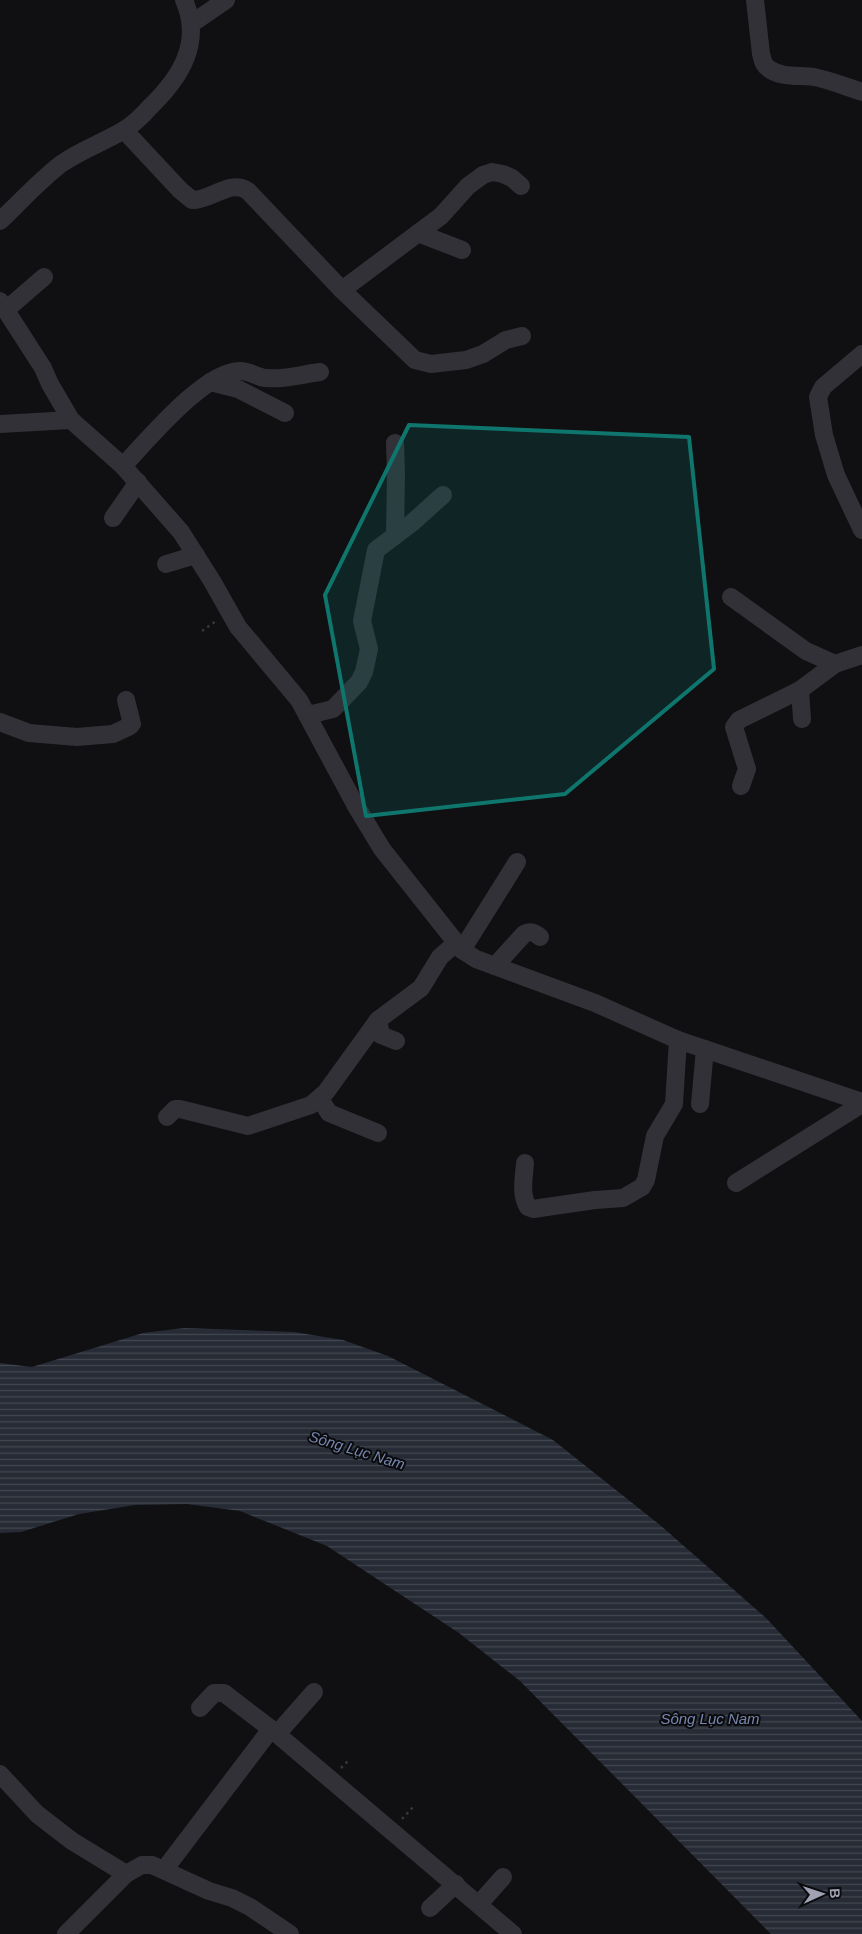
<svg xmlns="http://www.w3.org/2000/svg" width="862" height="1934" viewBox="0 0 862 1934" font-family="Helvetica,sans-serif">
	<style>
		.water { fill: url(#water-rules) }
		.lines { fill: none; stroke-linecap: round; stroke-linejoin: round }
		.path { stroke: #37373e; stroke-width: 2.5; stroke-dasharray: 2.5 4; stroke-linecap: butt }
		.minor { stroke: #313137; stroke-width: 18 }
		.marked { fill: #0f766e; fill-opacity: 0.2; stroke: #0f766e; stroke-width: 4; stroke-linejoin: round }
		.labels { text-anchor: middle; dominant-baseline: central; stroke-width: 4; stroke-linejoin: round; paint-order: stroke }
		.water-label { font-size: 15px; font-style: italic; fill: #7687b0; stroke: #0b0b0d }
	</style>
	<defs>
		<pattern id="water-rules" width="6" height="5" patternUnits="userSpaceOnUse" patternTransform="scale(1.25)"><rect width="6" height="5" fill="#262b35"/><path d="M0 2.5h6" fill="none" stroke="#424750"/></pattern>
	</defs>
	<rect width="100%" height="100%" fill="#101012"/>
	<polygon class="water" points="184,1328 294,1332 343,1340 388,1356 553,1440 660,1525 767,1619 862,1721 862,1934 771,1934 520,1681 459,1633 327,1546 240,1511 187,1504 135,1505 79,1514 21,1532 0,1533 0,1363 32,1367 143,1333"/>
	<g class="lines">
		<g class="path">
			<polyline points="202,631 216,621"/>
			<polyline points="341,1768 349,1760"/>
			<polyline points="402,1819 414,1806"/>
		</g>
		<g class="minor">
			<path d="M 755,0 L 761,54 C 763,60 763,65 768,68 C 780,78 799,75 814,77 C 830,80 846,87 862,92"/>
			<polyline points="191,24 226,0"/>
			<path d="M 124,130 L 180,190 L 192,200 C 212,200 230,179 248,191 L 342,290 L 415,360 L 431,364 L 466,360 L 483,354 L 506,340 L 522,336"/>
			<path d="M 0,221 C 20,202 39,181 61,164 C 81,150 104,142 124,130 C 134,124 142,116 150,107 C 180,78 203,43 184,0"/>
			<polyline points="418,233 462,250"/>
			<polyline points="342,290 441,216 468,186 483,175 492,172 503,174 512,178 521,186"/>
			<polyline points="0,301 43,368 50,384 71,420 123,466 181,532 212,581 238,627 299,700 356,806 382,849 462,950 476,959 595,1003 678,1040 862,1102"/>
			<polyline points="7,309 44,277"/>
			<polyline points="862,354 823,387 818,397 824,435 836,475 862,530"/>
			<polyline points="210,382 238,389 285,413"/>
			<polyline points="0,424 71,420"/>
			<path d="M 123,466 C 147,441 206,369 241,371 C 250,371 258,378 267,378 C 284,380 303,374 320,372"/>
			<polyline points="113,518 138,482"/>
			<polyline points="395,536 396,473 395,443"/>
			<polyline points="166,564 196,555"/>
			<polyline points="731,597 806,651 835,664"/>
			<polyline points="800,690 802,719"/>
			<polyline points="308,715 333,709 359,682 364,672 369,649 362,621 376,550 413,522 443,495"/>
			<polyline points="0,722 29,733 77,737 113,734 130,726 132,724 126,700"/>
			<polyline points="741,786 747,769 734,727 739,720 800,690 835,664 862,655"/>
			<polyline points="462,950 517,862"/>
			<path d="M 495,966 L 524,934 C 531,931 534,932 540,937"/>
			<polyline points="378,1020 381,1035 396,1041"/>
			<polyline points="320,1099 329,1113 378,1133"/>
			<polyline points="700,1104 705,1049"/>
			<polyline points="167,1117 175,1109 180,1109 248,1126 311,1105 326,1092 378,1020 421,988 440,957 456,943"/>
			<path d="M 525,1163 C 524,1178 520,1194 528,1207 L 533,1209 L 595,1200 L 623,1198 L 642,1187 L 646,1180 L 655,1136 L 674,1104 L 678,1040"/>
			<polyline points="736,1183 862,1104"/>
			<polyline points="200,1708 214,1693 224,1693 271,1729 513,1934"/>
			<polyline points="277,1734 314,1692"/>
			<polyline points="0,1774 37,1814 72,1841 126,1874 142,1865 152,1865 209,1891 232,1898 250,1907 290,1934"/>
			<polyline points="164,1870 271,1729"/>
			<polyline points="479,1904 503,1877"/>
			<polyline points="430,1908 456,1884"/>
			<polyline points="66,1934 126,1874"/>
		</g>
	</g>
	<path class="marked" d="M 409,425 L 689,437 L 714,669 L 565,794 L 366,816 L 325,595 Z"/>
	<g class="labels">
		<g class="water-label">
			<text transform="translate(357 1450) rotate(17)">Sông Lục Nam</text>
			<text x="710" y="1718">Sông Lục Nam</text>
		</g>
	</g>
	<g transform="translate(822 1894) rotate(87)" stroke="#0b0b0d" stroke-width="4" paint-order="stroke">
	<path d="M0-4L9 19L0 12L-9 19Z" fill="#a1a2b3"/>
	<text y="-8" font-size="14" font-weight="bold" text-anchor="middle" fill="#a1a2b3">B</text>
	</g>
</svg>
